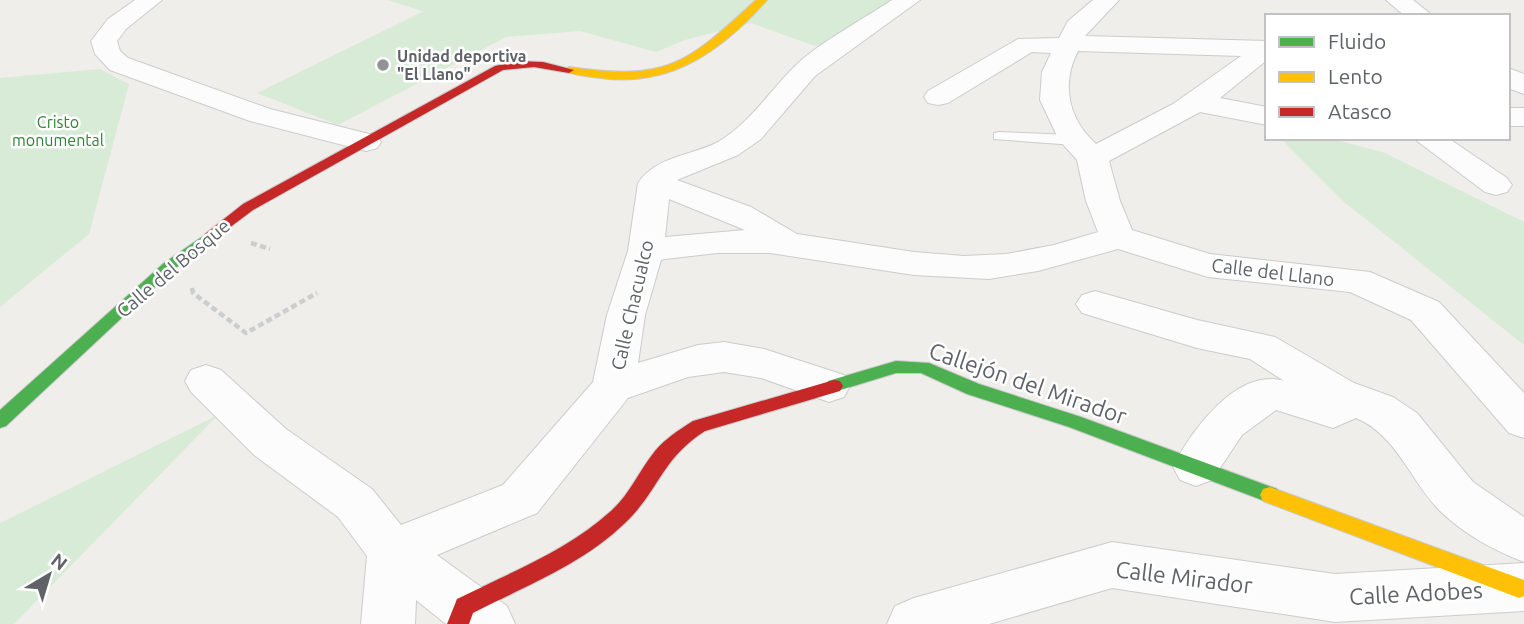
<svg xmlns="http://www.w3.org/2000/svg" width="1524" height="624" viewBox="0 0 1524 624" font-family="Ubuntu,sans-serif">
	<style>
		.green { fill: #d8ebd6 }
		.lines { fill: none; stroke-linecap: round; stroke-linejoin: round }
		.lane-casing { stroke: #cbcccc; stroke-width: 2 }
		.street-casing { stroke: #cbcccc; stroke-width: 2 }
		.fast-casing { stroke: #cacacb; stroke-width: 2 }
		.slow-casing { stroke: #cacacb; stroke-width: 2 }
		.jam-casing { stroke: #cacacb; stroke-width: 2 }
		.path { stroke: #cacfcc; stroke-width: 4.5; stroke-dasharray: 6 3.5; stroke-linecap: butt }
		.lane { fill: #fdfcfc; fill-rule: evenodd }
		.street { fill: #fdfcfc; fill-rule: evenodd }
		.fast { fill: #4caf50; fill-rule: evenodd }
		.slow { fill: #ffc107; fill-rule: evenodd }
		.jam { fill: #c62828; fill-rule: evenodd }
		.poi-dot { fill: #919496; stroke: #fff; stroke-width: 2.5 }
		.labels { text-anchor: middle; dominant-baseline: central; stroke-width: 5; stroke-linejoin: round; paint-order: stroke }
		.far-poi-label { font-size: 16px; font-weight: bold; fill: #5f6368; stroke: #fff; text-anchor: start }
		.far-park-label { font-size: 16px; fill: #348238; stroke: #fff }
		.street-label { font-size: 19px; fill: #5f6368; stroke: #fff }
		.near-street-label { font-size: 23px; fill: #5f6368; stroke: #fff }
	</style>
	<rect width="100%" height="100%" fill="#efeeea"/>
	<g class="green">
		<polygon points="388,0 895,0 818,47 751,23 685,40 656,52 580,31 506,37 338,125 257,93 422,12 428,13"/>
		<polygon points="100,69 129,84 89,234 0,307 0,78"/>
		<polygon points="1280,138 1329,138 1385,153 1524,222 1524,345 1343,201"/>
		<polygon points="218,415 14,624 0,624 0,523"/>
	</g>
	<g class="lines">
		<g class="lane-casing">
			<polygon id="lane" points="999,132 1074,135 1082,140 1074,145 994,139 994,133"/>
		</g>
		<g class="street-casing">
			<g id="street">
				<polygon points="135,0 162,0 126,29 117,41 120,51 128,58 270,109 377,136 381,142 377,148 366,151 250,121 110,70 95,54 91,41 108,19"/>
				<path d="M 892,0 L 920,0 L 815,76 L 761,139 L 738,155 L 677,180 L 751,207 L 797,234 L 914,252 L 964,256 L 1006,254 L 1054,245 L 1098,232 L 1086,201 L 1077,160 L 1059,140 L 1040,100 L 1042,72 L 1051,53 L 1032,52 L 948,103 L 938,105 L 928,103 L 924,97 L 928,91 L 1018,39 L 1059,38 L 1068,21 L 1093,0 L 1119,0 L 1085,36 L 1267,41 L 1267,60 L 1220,98 L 1267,107 L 1267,125 L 1200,112 L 1109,161 L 1120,201 L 1132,230 L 1210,254 L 1370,272 L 1439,302 L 1524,393 L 1524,438 L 1509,433 L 1411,320 L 1350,292 L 1208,277 L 1118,249 L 1038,271 L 989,279 L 914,275 L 770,253 L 717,253 L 665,259 L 661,260 L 645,315 L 638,363 L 698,345 L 724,342 L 764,349 L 844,375 L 850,386 L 844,397 L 829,402 L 761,378 L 724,372 L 688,377 L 628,398 L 537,513 L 437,555 L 507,606 L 515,624 L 446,624 L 416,600 L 415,624 L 361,624 L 367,556 L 338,517 L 254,455 L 191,392 L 185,381 L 191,370 L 206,365 L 221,370 L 286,429 L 372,489 L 401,525 L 503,485 L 593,382 L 607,315 L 628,251 L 638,183 C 656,156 691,156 718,142 C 749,124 769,92 794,67 C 818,43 864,19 892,0 ZM 1078,51 L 1241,56 L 1173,104 L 1096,144 C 1068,119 1061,84 1078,51 ZM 669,199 L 745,230 L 665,237 Z"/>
				<polygon points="1386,0 1413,0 1433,16 1405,16"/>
				<polygon points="1508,68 1524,74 1524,94 1508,88"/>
				<rect x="1508" y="108" width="16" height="18"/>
				<polygon points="1413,138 1448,138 1507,178 1512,185 1507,192 1496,195 1485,192"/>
				<path d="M 1095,291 L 1197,320 L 1275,337 L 1354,383 L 1393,397 L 1417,413 L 1473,482 L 1524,517 L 1524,562 C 1493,550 1464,534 1440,511 C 1411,482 1397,435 1356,418 L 1333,428 L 1276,410 L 1242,435 L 1212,480 L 1196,486 L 1180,480 L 1173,467 C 1191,431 1237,367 1284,381 L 1250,359 L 1197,348 L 1082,313 L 1076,304 L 1082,295 Z"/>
				<polygon points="1112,542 1335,574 1524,563 1524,611 1335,622 1112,588 989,624 887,624 895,606 914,598"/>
			</g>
		</g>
		<g class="fast-casing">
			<g id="fast">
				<polygon points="212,230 219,234 217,237 174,269 6,426 0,428 0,410 164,263"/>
				<polygon points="896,361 929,363 979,384 1081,417 1277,489 1280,495 1277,501 1270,503 1069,427 967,394 921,373 896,373 834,392 828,391 825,386 828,381"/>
			</g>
		</g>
		<g class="slow-casing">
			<g id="slow">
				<path d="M 756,0 L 767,0 C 722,51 670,88 600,78 C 588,76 572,76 564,70 L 569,67 C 668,81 685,65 756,0 Z"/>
				<polygon points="1270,487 1524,580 1524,596 1519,598 1263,501 1260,495 1263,489"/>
			</g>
		</g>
		<g class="jam-casing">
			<g id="jam">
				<polygon points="517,61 543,62 574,70 569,73 534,67 503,70 253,210 217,237 212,238 205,234 243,204 495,66"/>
				<path d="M 834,380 L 840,381 L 843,386 L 840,391 L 705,431 C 661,459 659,491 625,523 C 583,564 525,586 473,613 L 469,624 L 447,624 L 457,599 C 509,573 567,551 611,511 C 630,494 639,471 655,451 C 666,438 679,430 693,421 Z"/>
			</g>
		</g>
		<g class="path">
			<polyline points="251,243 270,249"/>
			<polyline points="192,288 193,293 246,333 317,293"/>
		</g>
		<use href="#lane" class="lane"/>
		<use href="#street" class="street"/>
		<use href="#fast" class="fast"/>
		<use href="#slow" class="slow"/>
		<use href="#jam" class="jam"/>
	</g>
	<circle class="poi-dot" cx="383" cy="65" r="7"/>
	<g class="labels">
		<g class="far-poi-label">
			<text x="397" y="56">Unidad deportiva<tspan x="397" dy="18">"El Llano"</tspan></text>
		</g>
		<g class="far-park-label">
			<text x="58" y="122">Cristo<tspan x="58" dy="18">monumental</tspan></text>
		</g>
		<g class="street-label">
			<text transform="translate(173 268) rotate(-40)">Calle del Bosque</text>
			<text transform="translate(1273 272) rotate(7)">Calle del Llano</text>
			<text transform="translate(632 305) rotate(-77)">Calle Chacualco</text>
		</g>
		<g class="near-street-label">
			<text transform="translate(1028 383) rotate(19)">Callejón del Mirador</text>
			<text transform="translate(1184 577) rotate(7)">Calle Mirador</text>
			<text transform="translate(1416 593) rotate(-3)">Calle Adobes</text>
		</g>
	</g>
	<rect x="1265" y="14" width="245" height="126" fill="#ffffff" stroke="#bfc1c3" stroke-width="2"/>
	<rect x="1279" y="37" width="35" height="10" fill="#4caf50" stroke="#bfc1c3" stroke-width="2"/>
	<text x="1328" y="49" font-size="21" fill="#5f6368">Fluido</text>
	<rect x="1279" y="72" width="35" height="10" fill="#ffc107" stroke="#bfc1c3" stroke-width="2"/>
	<text x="1328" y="84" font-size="21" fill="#5f6368">Lento</text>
	<rect x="1279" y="107" width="35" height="10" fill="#c62828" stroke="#bfc1c3" stroke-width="2"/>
	<text x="1328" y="119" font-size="21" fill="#5f6368">Atasco</text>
	<g transform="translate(49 575) rotate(38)" stroke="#ffffff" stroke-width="5" paint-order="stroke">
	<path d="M0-5L12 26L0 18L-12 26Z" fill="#5f6368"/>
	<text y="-10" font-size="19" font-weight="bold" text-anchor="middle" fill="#5f6368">N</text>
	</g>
</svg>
